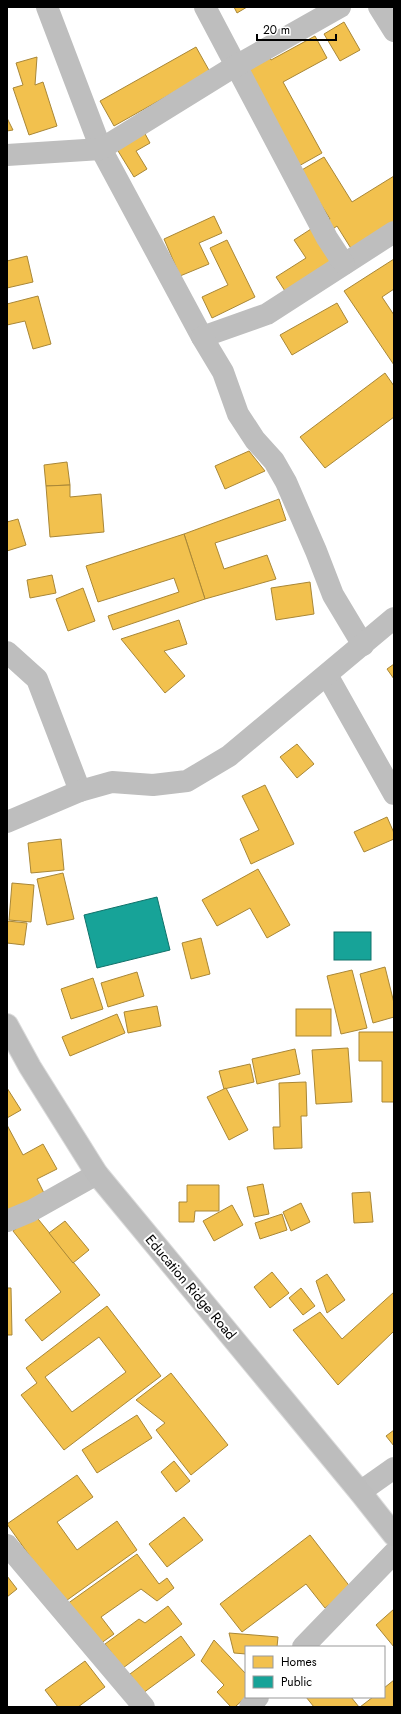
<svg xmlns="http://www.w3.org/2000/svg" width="401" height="1714" viewBox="0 0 401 1714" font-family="Jost,sans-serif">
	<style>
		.homes { fill: #f2c14e; stroke: #a98737; fill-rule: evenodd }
		.public { fill: #17a398; stroke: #10726a }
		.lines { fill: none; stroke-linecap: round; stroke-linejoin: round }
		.major-casing { stroke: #dbdbdb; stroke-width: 24 }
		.minor { stroke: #bebebe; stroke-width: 22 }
		.major { stroke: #bdbdbd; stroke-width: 22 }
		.labels { text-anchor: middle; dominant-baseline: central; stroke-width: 4; stroke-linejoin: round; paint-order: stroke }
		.street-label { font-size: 14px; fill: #000; stroke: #fff }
	</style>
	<rect width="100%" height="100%" fill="#fff"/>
	<g class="homes">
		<polygon points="234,7 247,7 237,13"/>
		<polygon points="344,22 360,50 340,61 324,34"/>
		<polygon points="315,36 327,58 283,82 322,153 297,167 243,70 269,56 271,60"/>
		<polygon points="196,47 210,72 114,126 100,101"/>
		<polygon points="37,57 35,85 43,82 57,126 29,135 13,88 23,85 16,63"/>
		<polygon points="7,118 13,130 7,131"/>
		<polygon points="143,130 150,143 136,151 147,169 134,177 115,146"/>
		<polygon points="324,157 352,202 394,176 394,224 352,250 337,226 330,231 324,222 330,219 300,171"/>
		<polygon points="214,216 222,233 199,243 209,264 180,276 164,239"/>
		<polygon points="311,229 332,261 285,291 276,277 306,258 294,240"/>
		<polygon points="227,240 255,297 212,318 202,297 228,285 210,248"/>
		<polygon points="27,256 33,282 7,288 7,261"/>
		<polygon points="394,259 394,289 382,297 394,315 394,365 344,291"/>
		<polygon points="38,296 51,344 33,349 25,321 7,325 7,304"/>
		<polygon points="337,303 348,322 292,355 280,335"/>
		<polygon points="385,373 394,386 394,417 325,468 300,437"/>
		<polygon points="249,451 265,471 225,489 215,466"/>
		<polygon points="67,462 70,485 46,486 44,465"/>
		<polygon points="70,485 70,497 101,494 104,532 50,537 46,486"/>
		<polygon points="279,499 286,520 215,543 224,569 267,555 276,579 205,599 184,534"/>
		<polygon points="18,519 26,545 7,551 7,522"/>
		<polygon points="184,534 205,599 113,630 108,616 179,592 174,578 98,602 86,566"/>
		<polygon points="52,575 56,593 30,598 27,580"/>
		<polygon points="310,582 314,614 276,620 271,588"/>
		<polygon points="83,588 95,621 68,631 56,599"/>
		<polygon points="179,620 187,644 164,651 185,676 165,693 121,639"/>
		<polygon points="394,664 394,679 387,669"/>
		<polygon points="297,744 314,764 297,778 280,757"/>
		<polygon points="265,785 294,844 251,864 240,839 259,830 242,796"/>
		<polygon points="387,817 394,833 394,839 364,852 354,832"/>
		<polygon points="61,839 64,870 31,873 28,843"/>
		<polygon points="258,869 290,925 267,938 250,908 217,926 202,900"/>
		<polygon points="63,873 74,919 47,925 37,879"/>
		<polygon points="12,883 34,885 31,922 9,920"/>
		<polygon points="7,921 27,923 24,945 7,943"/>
		<polygon points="201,938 210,974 191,979 182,943"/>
		<polygon points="385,967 394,1003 394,1017 373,1023 360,974"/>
		<polygon points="352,970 367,1028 341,1034 327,976"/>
		<polygon points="137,972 144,996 108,1007 101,983"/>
		<polygon points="93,978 103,1009 71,1019 61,989"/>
		<polygon points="157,1006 161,1026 128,1033 124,1012"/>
		<rect x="296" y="1009" width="35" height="27"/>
		<polygon points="117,1014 125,1033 70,1056 62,1037"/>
		<polygon points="359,1032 394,1032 394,1102 382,1102 382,1061 359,1061"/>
		<polygon points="348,1048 352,1102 316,1104 312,1050"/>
		<polygon points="295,1049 300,1074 257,1084 252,1059"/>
		<polygon points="250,1064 254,1082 224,1089 219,1071"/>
		<polygon points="306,1082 307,1116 301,1116 302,1148 274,1149 273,1127 280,1127 279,1083"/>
		<polygon points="7,1088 21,1110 7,1118"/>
		<polygon points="226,1088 248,1130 229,1140 207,1097"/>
		<polygon points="7,1125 23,1155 43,1144 57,1169 37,1179 44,1193 7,1213"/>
		<polygon points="263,1184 269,1214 254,1217 247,1187"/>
		<polygon points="187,1185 219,1185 219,1211 195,1211 194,1222 179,1222 179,1202 187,1202"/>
		<polygon points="370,1192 373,1222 354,1223 352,1193"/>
		<polygon points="301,1203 310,1222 291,1231 283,1212"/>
		<polygon points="232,1205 243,1225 214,1241 203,1221"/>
		<polygon points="34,1214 100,1295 42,1341 25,1320 61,1292 13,1231"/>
		<polygon points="282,1214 287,1230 260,1239 255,1223"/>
		<polygon points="65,1221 89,1250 73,1263 49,1233"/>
		<polygon points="272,1272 289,1293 270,1308 254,1287"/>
		<polygon points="327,1274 345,1300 327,1313 316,1281"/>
		<polygon points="7,1288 11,1288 12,1335 7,1335"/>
		<polygon points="301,1288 315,1306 303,1315 289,1298"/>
		<polygon points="394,1292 394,1331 338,1385 293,1330 320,1312 342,1339"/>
		<path d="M 107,1306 L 161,1376 L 64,1450 L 21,1395 L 37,1383 L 26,1368 ZM 99,1337 L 126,1372 L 72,1412 L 45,1377 Z"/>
		<polygon points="171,1373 228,1445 191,1475 156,1430 165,1423 136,1400"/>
		<polygon points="137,1415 152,1438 97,1473 82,1450"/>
		<polygon points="394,1430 394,1446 386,1436"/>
		<polygon points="174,1461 190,1481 176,1492 161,1472"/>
		<polygon points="77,1475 93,1497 57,1522 77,1550 117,1521 137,1550 63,1603 7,1524"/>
		<polygon points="184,1517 203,1540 167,1567 149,1544"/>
		<polygon points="310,1535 351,1588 325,1608 306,1584 242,1632 220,1604"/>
		<polygon points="137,1554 159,1584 167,1578 174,1588 157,1601 141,1589 101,1617 114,1634 97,1646 67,1604"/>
		<polygon points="7,1576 17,1589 7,1597"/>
		<polygon points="168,1606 182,1624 123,1668 105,1644 139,1619 145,1623"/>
		<polygon points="394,1609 394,1647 376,1625"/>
		<polygon points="229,1633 278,1637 277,1647 246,1647 246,1654 234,1653"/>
		<polygon points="181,1636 195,1655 143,1693 130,1674"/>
		<polygon points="214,1640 246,1674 246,1697 235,1707 231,1707 217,1692 224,1685 201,1661"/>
		<polygon points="85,1661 105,1687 78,1707 58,1707 45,1690"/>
		<polygon points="394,1680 394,1707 360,1707 373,1697 384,1697 384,1688"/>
		<polygon points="306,1697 351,1697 359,1707 314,1707"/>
	</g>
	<g class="public">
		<polygon points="157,897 170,950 97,968 84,915"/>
		<rect x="334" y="932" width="37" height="28"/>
	</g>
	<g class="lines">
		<g class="major-casing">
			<polyline id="major" points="7,1025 30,1067 97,1174 360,1492 394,1535"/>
		</g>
		<g class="minor">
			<polyline points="47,7 101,149 202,337 267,314 394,232"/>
			<polyline points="205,7 327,238 344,264"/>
			<polyline points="379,7 394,31"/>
			<polyline points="7,155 101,149 227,71 340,7"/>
			<polyline points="202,337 223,372 238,414 255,440 274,461 286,482 316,551 333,595 363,645"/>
			<polyline points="7,652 37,679 80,791"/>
			<polyline points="327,675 394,794"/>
			<polyline points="7,822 80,791 112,782 153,785 187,781 229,756 394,618"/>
			<polyline points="7,1221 31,1211 97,1174"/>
			<polyline points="360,1492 394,1468"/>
			<polyline points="7,1545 144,1707"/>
			<polyline points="303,1647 394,1553"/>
			<polyline points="250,1707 258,1697"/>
		</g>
		<use href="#major" class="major"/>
	</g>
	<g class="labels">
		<g class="street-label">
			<text transform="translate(191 1287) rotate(50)">Education Ridge Road</text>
		</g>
	</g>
	<rect width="401" height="1714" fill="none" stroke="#000000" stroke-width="16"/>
	<rect x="245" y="1646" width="140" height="52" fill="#ffffff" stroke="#999999"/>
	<rect x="253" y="1656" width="20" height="12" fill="#f2c14e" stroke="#999999"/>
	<text x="281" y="1666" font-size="12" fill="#000000">Homes</text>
	<rect x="253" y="1676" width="20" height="12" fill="#17a398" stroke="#999999"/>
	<text x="281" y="1686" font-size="12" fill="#000000">Public</text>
	<path d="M257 34v6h79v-6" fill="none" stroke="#000000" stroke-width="2"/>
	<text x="263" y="34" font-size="12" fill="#000000" stroke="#ffffff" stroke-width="3" paint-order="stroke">20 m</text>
</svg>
